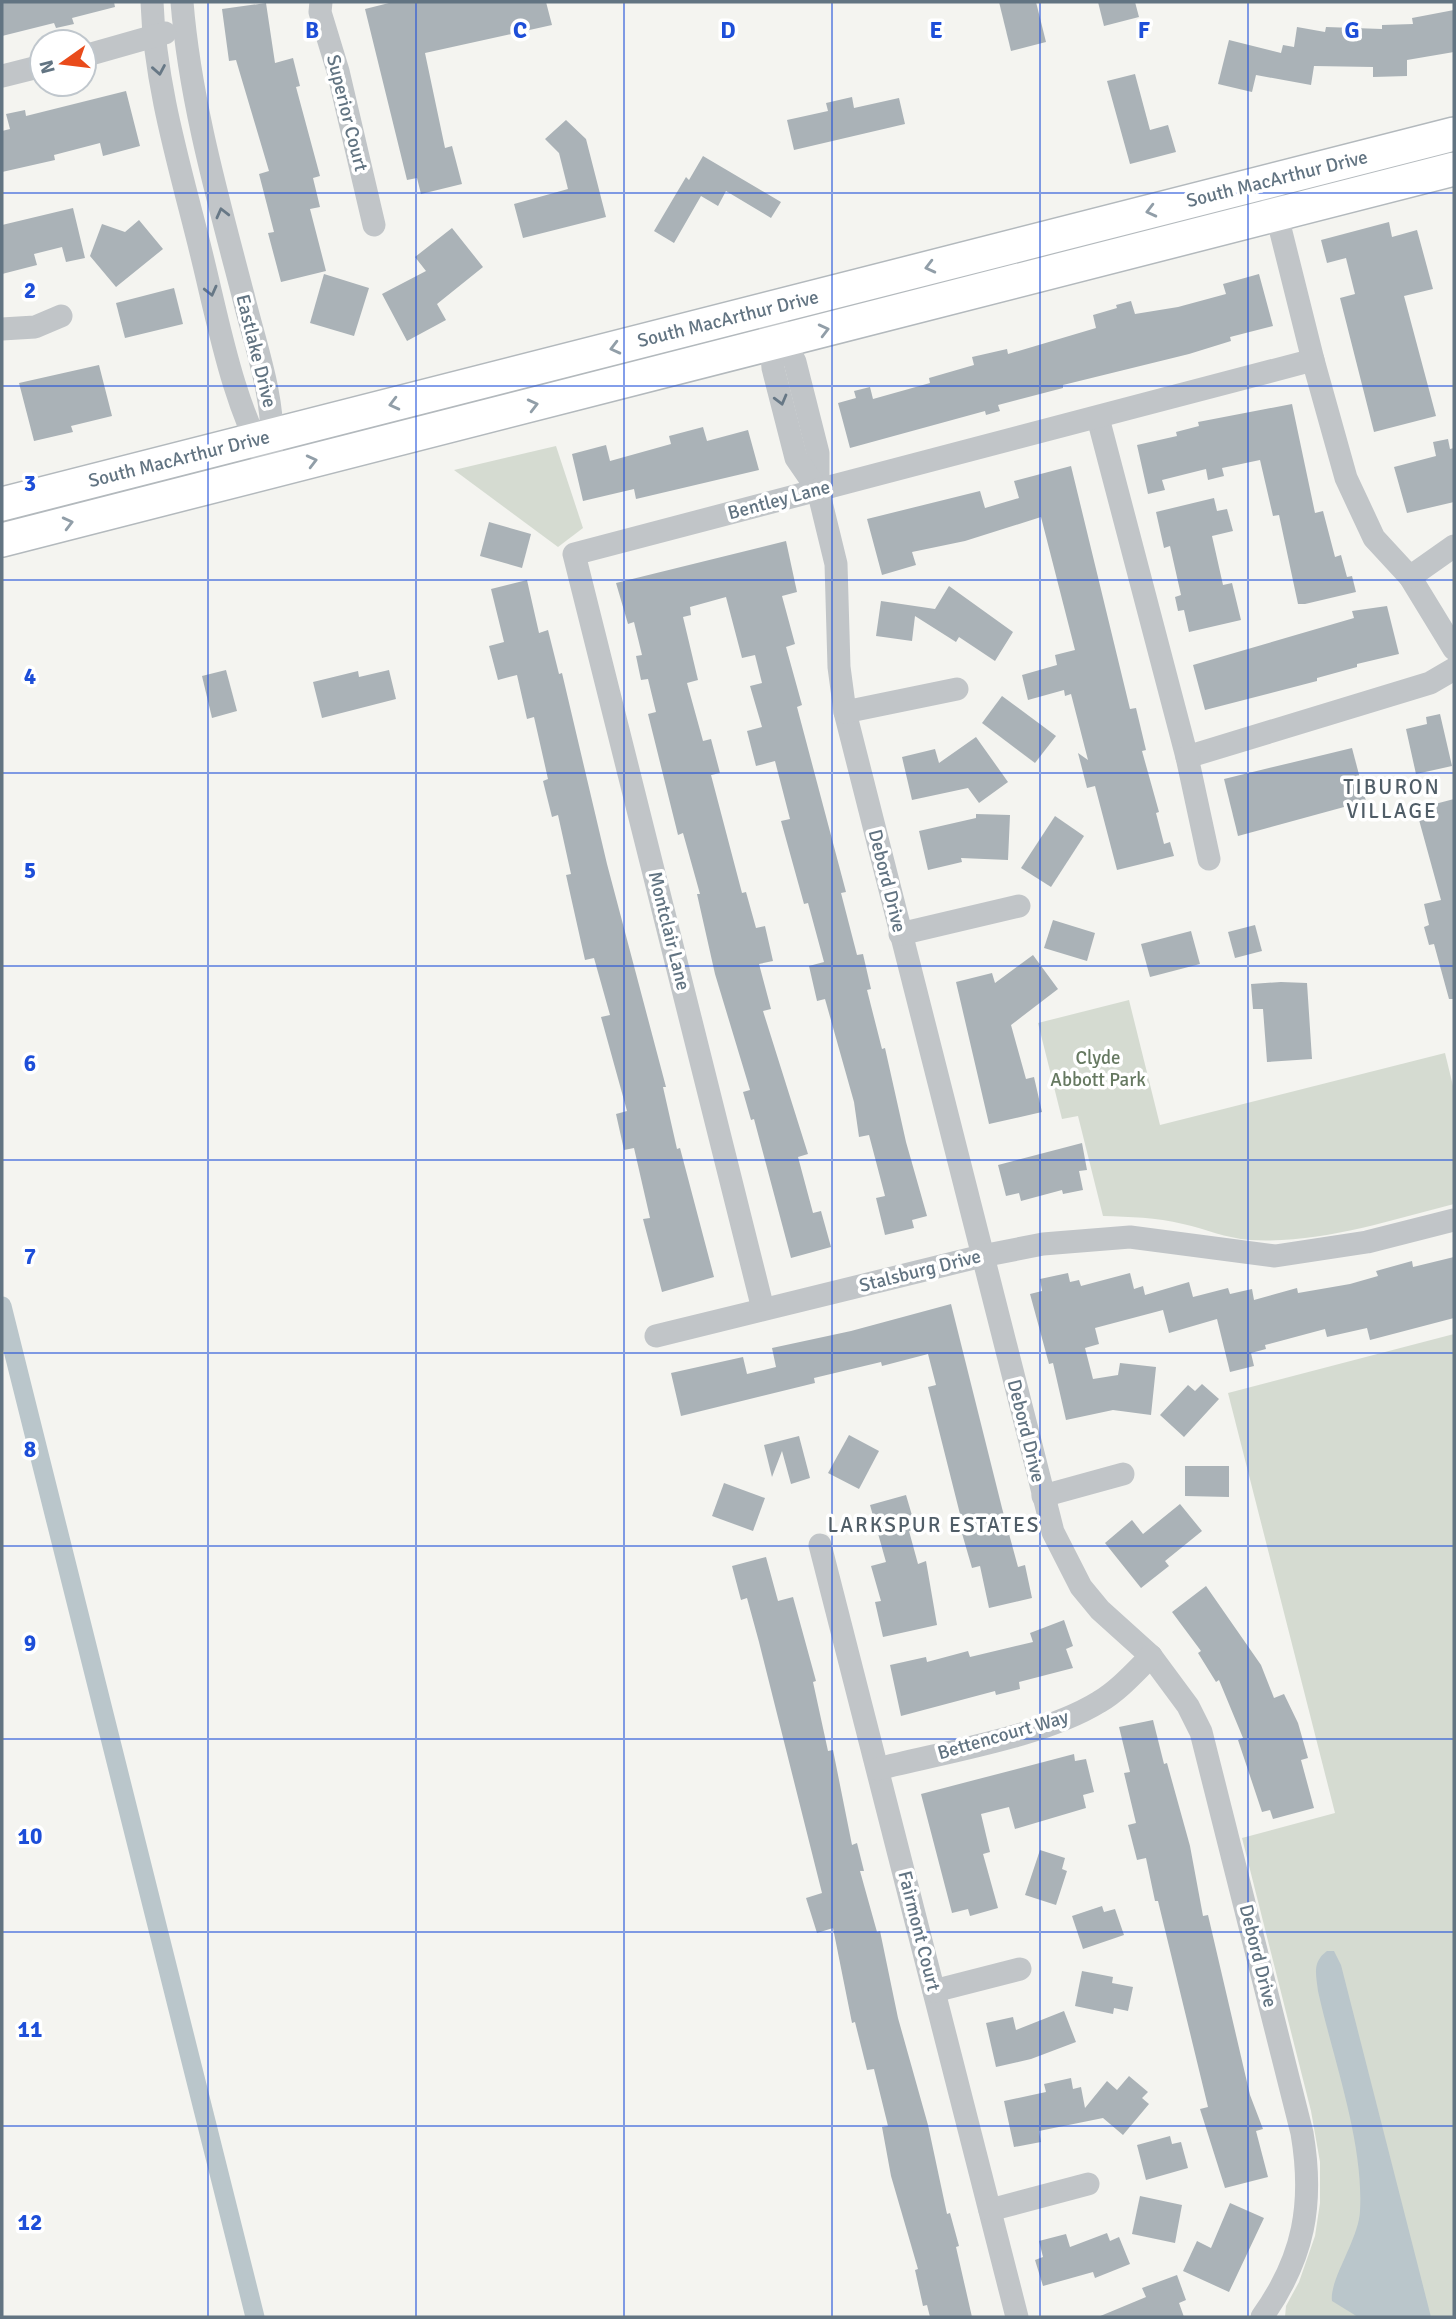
<svg xmlns="http://www.w3.org/2000/svg" width="1456" height="2319" viewBox="0 0 1456 2319" font-family="Signika,sans-serif">
	<style>
		.green { fill: #d5dbd1 }
		.water { fill: #bac6cb }
		.lines { fill: none; stroke-linecap: round; stroke-linejoin: round }
		.canal { stroke: #bac6cb; stroke-width: 19 }
		.building { fill: #aab2b7 }
		.secondary-casing { stroke: #b3b9bd; stroke-width: 36 }
		.minor { stroke: #c1c5c8; stroke-width: 23 }
		.secondary { stroke: #fff; stroke-width: 33 }
		.oneway { stroke: #677886 }
		.oneway2 { stroke: #919ea8 }
		.grid { fill: none; stroke: #1d4ed8; stroke-width: 2; stroke-opacity: 0.55 }
		.labels { text-anchor: middle; dominant-baseline: central; stroke-width: 7; stroke-linejoin: round; paint-order: stroke }
		.street-label { font-size: 19px; fill: #627482; stroke: #fff }
		.park-label { font-size: 19px; fill: #667961; stroke: #fff }
		.neighbourhood-label { font-size: 21px; letter-spacing: 2px; fill: #505d67; stroke: #fff }
		.grid-label { font-size: 23px; text-anchor: middle; font-weight: bold; fill: #1d4ed8; stroke: #fff; stroke-width: 7; stroke-linejoin: round; paint-order: stroke }
	</style>
	<rect width="100%" height="100%" fill="#f4f4f0"/>
	<g class="green">
		<polygon points="556,446 583,528 558,547 454,470"/>
		<path d="M 1129,1000 L 1160,1125 L 1445,1053 L 1454,1090 L 1454,1204 C 1387,1221 1320,1244 1250,1240 C 1225,1238 1206,1229 1183,1224 C 1156,1217 1130,1217 1103,1216 L 1078,1116 L 1062,1119 L 1038,1023 Z"/>
		<polygon points="1454,1334 1454,2317 1285,2317 1286,2306 1299,2282 1315,2236 1320,2203 1320,2162 1311,2111 1242,1838 1335,1813 1228,1393"/>
	</g>
	<path class="water" d="M 1327,1951 L 1334,1951 L 1341,1965 L 1431,2317 L 1358,2317 L 1332,2301 C 1329,2280 1359,2239 1360,2211 C 1364,2142 1333,2059 1318,1991 C 1316,1974 1312,1962 1327,1951 Z"/>
	<g class="lines">
		<polyline class="canal" points="2,1306 255,2317"/>
	</g>
	<g class="building">
		<polygon points="2,2 114,2 115,7 72,18 74,24 56,28 54,23 2,36"/>
		<polygon points="393,2 546,2 552,25 425,53 445,148 452,146 462,184 421,194 417,178 407,180 365,9"/>
		<polygon points="999,2 1036,2 1046,42 1011,51"/>
		<polygon points="1098,2 1135,2 1139,17 1104,26"/>
		<polygon points="266,3 275,63 293,58 300,86 296,87 320,176 313,178 320,207 310,209 326,271 281,282 268,233 274,232 259,174 269,171 236,60 229,61 222,9"/>
		<polygon points="1454,10 1454,52 1407,60 1407,76 1373,77 1373,67 1314,66 1311,85 1256,75 1252,92 1218,84 1229,40 1281,53 1283,45 1294,47 1297,27 1325,32 1326,27 1382,29 1382,25 1413,24 1412,18"/>
		<polygon points="1135,74 1150,130 1168,125 1176,152 1130,164 1107,81"/>
		<polygon points="126,91 140,146 103,156 100,143 54,155 55,160 2,172 2,131 10,129 6,114 25,110 26,116"/>
		<polygon points="852,97 854,108 899,98 905,124 794,150 787,120 828,111 826,103"/>
		<polygon points="566,120 586,139 606,217 523,238 514,204 568,189 559,153 545,139"/>
		<polygon points="703,156 781,202 771,218 726,191 718,206 701,196 674,243 654,231 686,177 689,180"/>
		<polygon points="73,208 85,258 66,262 62,247 34,254 37,265 2,274 2,225"/>
		<polygon points="139,220 163,249 116,287 90,256 102,224 125,232"/>
		<polygon points="1389,222 1392,237 1417,230 1433,289 1404,296 1436,416 1374,432 1340,298 1355,294 1346,258 1327,263 1321,240"/>
		<polygon points="452,228 483,267 437,304 446,320 407,341 382,294 426,271 415,257"/>
		<polygon points="324,274 369,288 354,336 310,323"/>
		<polygon points="1259,274 1273,326 1230,337 1231,341 1189,354 1063,385 1063,388 998,405 1000,411 986,415 985,411 850,448 838,403 856,398 854,391 870,387 873,399 930,383 929,378 974,365 972,357 1007,349 1008,354 1096,328 1093,315 1117,308 1116,305 1131,301 1135,314 1178,307 1226,294 1223,284"/>
		<polygon points="174,288 183,324 125,338 116,303"/>
		<polygon points="99,365 112,416 71,426 73,432 34,441 19,383"/>
		<polygon points="1292,404 1315,513 1323,511 1335,557 1341,555 1347,577 1352,576 1356,592 1305,604 1298,604 1279,515 1273,516 1260,460 1222,468 1224,476 1208,480 1206,469 1162,480 1165,490 1148,494 1137,445 1177,436 1176,432 1199,426 1198,422"/>
		<polygon points="703,427 707,441 748,430 759,470 636,499 634,489 583,501 572,454 606,445 610,461 671,444 669,436"/>
		<polygon points="1448,439 1450,449 1454,448 1454,502 1407,513 1394,467 1436,456 1433,442"/>
		<polygon points="1071,466 1130,709 1136,708 1146,750 1142,751 1159,812 1156,813 1164,844 1170,842 1174,856 1117,870 1095,786 1087,788 1078,753 1088,760 1071,694 1065,696 1064,690 1028,700 1022,675 1057,665 1055,655 1075,650 1041,517 965,541 912,552 916,565 882,575 867,519 980,491 985,508 1019,498 1014,481"/>
		<polygon points="1214,498 1217,511 1227,509 1233,531 1212,536 1223,585 1232,583 1241,620 1189,632 1184,610 1178,611 1175,597 1181,595 1170,546 1164,548 1156,512"/>
		<polygon points="489,522 531,534 522,568 480,556"/>
		<polygon points="786,541 797,592 782,596 795,644 786,647 802,705 797,707 846,892 841,893 857,955 863,954 871,989 867,990 882,1049 885,1048 906,1142 927,1216 912,1220 914,1228 885,1235 876,1198 885,1196 869,1135 859,1137 854,1102 825,999 817,1001 809,966 824,962 808,903 804,904 781,821 790,819 775,761 756,766 747,731 762,727 750,686 762,683 755,655 742,658 726,597 690,607 691,615 683,617 698,680 687,683 703,741 711,739 720,773 711,775 742,893 746,892 756,928 765,926 773,961 759,964 771,1009 763,1011 808,1154 798,1157 813,1213 821,1211 831,1247 791,1258 754,1119 751,1120 743,1092 750,1090 715,974 697,894 700,894 683,833 678,835 648,714 656,712 648,679 641,680 636,656 642,655 634,622 628,624 616,583"/>
		<polygon points="527,580 539,633 548,630 559,674 562,673 607,864 666,1087 663,1087 677,1149 680,1148 714,1277 662,1292 643,1219 650,1218 634,1148 624,1150 616,1114 627,1111 601,1017 610,1015 594,958 585,960 566,875 571,874 558,815 552,817 543,781 548,779 534,717 527,719 517,675 498,680 489,646 504,642 491,589"/>
		<polygon points="949,586 1013,632 995,661 959,637 956,642 915,616 912,641 876,636 881,601 935,609"/>
		<polygon points="1387,606 1399,654 1357,664 1357,667 1317,678 1317,681 1205,710 1193,665 1354,618 1352,611"/>
		<polygon points="226,670 237,711 212,718 202,676"/>
		<polygon points="389,670 396,699 322,718 313,682 358,671 359,677"/>
		<polygon points="1002,696 1056,736 1035,763 982,723"/>
		<polygon points="1440,714 1452,766 1416,774 1406,729 1427,724 1426,717"/>
		<polygon points="976,737 1008,782 979,803 968,788 912,800 902,757 935,749 939,763"/>
		<polygon points="1352,748 1366,801 1238,836 1224,779"/>
		<polygon points="1454,799 1454,999 1449,999 1434,944 1429,945 1424,927 1429,925 1424,904 1441,900 1416,809"/>
		<polygon points="976,814 1010,815 1008,860 961,858 962,862 928,870 919,831 976,818"/>
		<polygon points="1055,816 1084,836 1051,887 1021,868"/>
		<polygon points="1053,920 1095,933 1087,961 1044,948"/>
		<polygon points="1255,925 1262,951 1235,958 1228,932"/>
		<polygon points="1191,931 1200,964 1150,977 1141,944"/>
		<polygon points="1033,955 1058,989 1011,1025 1026,1079 1034,1077 1042,1112 989,1124 956,982 992,973 995,983"/>
		<polygon points="1281,982 1307,983 1312,1059 1267,1062 1263,1009 1253,1009 1251,984"/>
		<polygon points="1082,1143 1087,1170 1079,1171 1083,1190 1063,1194 1062,1190 1021,1201 1019,1193 1006,1196 998,1165"/>
		<polygon points="1454,1257 1454,1318 1370,1340 1367,1328 1327,1337 1325,1329 1265,1345 1266,1349 1251,1353 1254,1366 1230,1372 1217,1319 1169,1333 1163,1310 1095,1328 1099,1344 1085,1348 1093,1379 1118,1375 1120,1363 1156,1367 1151,1415 1113,1410 1066,1420 1053,1363 1049,1364 1030,1294 1042,1291 1040,1279 1068,1273 1070,1282 1079,1280 1081,1286 1130,1273 1134,1289 1143,1286 1145,1295 1189,1282 1193,1297 1228,1288 1230,1294 1252,1289 1254,1300 1297,1288 1298,1293 1350,1284 1378,1276 1376,1271 1412,1261 1413,1267"/>
		<polygon points="951,1304 1002,1508 1018,1567 1025,1565 1032,1598 989,1608 980,1566 972,1568 961,1530 964,1530 928,1387 936,1385 928,1354 882,1366 881,1362 814,1378 815,1383 681,1416 671,1373 743,1357 747,1374 776,1367 772,1348 851,1331"/>
		<polygon points="1202,1384 1219,1399 1184,1437 1160,1415 1188,1385 1195,1391"/>
		<polygon points="849,1435 879,1451 859,1489 828,1473"/>
		<polygon points="799,1436 810,1478 791,1484 782,1451 772,1477 764,1445"/>
		<polygon points="1185,1466 1229,1466 1229,1497 1185,1496"/>
		<polygon points="724,1483 765,1498 753,1531 712,1516"/>
		<polygon points="906,1495 916,1529 909,1531 918,1564 926,1561 937,1625 883,1637 875,1602 881,1601 871,1566 886,1562 870,1505"/>
		<polygon points="1180,1504 1202,1531 1165,1561 1169,1566 1141,1588 1105,1543 1132,1520 1143,1534"/>
		<polygon points="766,1557 778,1601 793,1597 816,1681 813,1682 828,1751 833,1750 852,1845 857,1843 864,1871 860,1871 877,1932 880,1931 898,2018 928,2125 947,2214 950,2213 959,2246 956,2247 972,2317 930,2317 927,2305 923,2306 915,2270 918,2269 891,2176 882,2127 888,2126 874,2069 867,2070 855,2022 852,2023 833,1928 817,1933 806,1898 822,1893 759,1642 747,1598 741,1600 732,1566"/>
		<polygon points="1206,1586 1261,1665 1274,1698 1284,1694 1298,1723 1308,1758 1301,1760 1314,1808 1273,1819 1270,1810 1262,1812 1238,1740 1243,1738 1219,1680 1216,1682 1198,1653 1201,1651 1172,1612"/>
		<polygon points="1064,1620 1073,1646 1066,1649 1073,1668 1019,1682 1020,1689 996,1695 995,1691 901,1716 890,1665 926,1657 927,1662 968,1651 970,1657 1033,1642 1030,1633"/>
		<polygon points="1153,1720 1164,1764 1167,1763 1190,1846 1203,1916 1208,1915 1250,2095 1263,2129 1256,2131 1268,2177 1225,2188 1200,2109 1208,2107 1158,1901 1155,1901 1146,1858 1137,1860 1128,1825 1136,1823 1124,1773 1130,1772 1119,1727"/>
		<polygon points="1074,1754 1075,1761 1086,1759 1094,1792 1083,1795 1086,1808 1015,1829 1009,1807 981,1814 990,1852 983,1854 998,1908 970,1916 968,1909 952,1913 921,1794"/>
		<polygon points="1040,1850 1065,1858 1062,1869 1067,1871 1056,1905 1025,1895"/>
		<polygon points="1102,1906 1104,1912 1115,1909 1124,1935 1083,1949 1072,1916"/>
		<polygon points="1082,1971 1113,1977 1112,1983 1133,1987 1128,2011 1114,2008 1113,2014 1075,2006"/>
		<polygon points="1064,2011 1076,2042 1031,2059 996,2067 986,2023 1013,2017 1016,2030"/>
		<polygon points="1129,2076 1148,2092 1142,2098 1149,2104 1123,2135 1103,2118 1039,2131 1041,2142 1014,2147 1004,2101 1046,2092 1044,2084 1071,2078 1073,2089 1081,2087 1085,2108 1107,2081 1117,2090"/>
		<polygon points="1170,2136 1172,2144 1181,2142 1188,2168 1146,2180 1137,2145"/>
		<polygon points="1140,2196 1182,2205 1175,2243 1132,2234"/>
		<polygon points="1230,2203 1264,2218 1229,2292 1183,2271 1197,2241 1211,2248"/>
		<polygon points="1107,2233 1110,2241 1119,2237 1130,2264 1095,2278 1093,2272 1043,2286 1035,2260 1043,2257 1039,2241 1066,2234 1070,2247"/>
		<polygon points="1177,2275 1186,2300 1179,2303 1184,2317 1098,2317 1146,2297 1142,2288"/>
	</g>
	<g class="lines">
		<g class="secondary-casing">
			<g id="secondary">
				<polyline points="2,504 1454,134"/>
				<polyline points="2,540 1454,169"/>
			</g>
		</g>
		<g class="minor">
			<path d="M 152,2 C 155,86 180,167 200,248 C 219,324 232,403 271,471"/>
			<path d="M 182,2 C 190,101 218,199 243,295 C 255,345 274,395 272,447"/>
			<polyline points="321,2 320,12 338,71 374,225"/>
			<polyline points="84,56 165,33"/>
			<polyline points="2,76 42,66"/>
			<polyline points="1273,200 1313,360"/>
			<path d="M 769,308 L 795,362 L 818,453 L 818,490 L 836,564 L 839,667 L 845,712 L 1053,1532 L 1081,1587 L 1100,1610 L 1151,1656 L 1188,1706 L 1201,1732 L 1302,2133 C 1314,2204 1304,2258 1262,2317"/>
			<polyline points="2,329 35,327 61,316"/>
			<polyline points="770,332 773,368 796,458 818,490"/>
			<polyline points="1098,418 1187,757 1430,683 1454,669"/>
			<polyline points="1410,577 1454,649"/>
			<polyline points="845,712 957,689"/>
			<polyline points="1187,757 1209,859"/>
			<polyline points="900,934 1019,906"/>
			<polyline points="763,1309 574,554 1313,360 1346,478 1374,538 1410,577 1454,546"/>
			<polyline points="656,1336 982,1256 1043,1244 1130,1237 1275,1256 1367,1242 1454,1220"/>
			<polyline points="1043,1496 1123,1474"/>
			<polyline points="820,1545 1017,2317"/>
			<path d="M 878,1769 C 944,1752 1042,1737 1099,1702 C 1118,1691 1135,1672 1151,1656"/>
			<polyline points="934,1991 1020,1969"/>
			<polyline points="990,2210 1088,2184"/>
		</g>
		<use href="#secondary" class="secondary"/>
	</g>
	<defs><path id="oneway-chevron" d="M-2-3.5L2.5 0L-2 3.5" fill="none" stroke-width="1.6" stroke-linecap="round" stroke-linejoin="round" transform="scale(1.75)"/></defs>
	<g class="oneway">
		<use href="#oneway-chevron" transform="translate(159 70) rotate(80)"/>
		<use href="#oneway-chevron" transform="translate(222 213) rotate(-104)"/>
		<use href="#oneway-chevron" transform="translate(211 291) rotate(76)"/>
		<use href="#oneway-chevron" transform="translate(781 400) rotate(75)"/>
	</g>
	<g class="oneway2">
		<use href="#oneway-chevron" transform="translate(1151 211) rotate(166)"/>
		<use href="#oneway-chevron" transform="translate(930 267) rotate(166)"/>
		<use href="#oneway-chevron" transform="translate(824 330) rotate(-14)"/>
		<use href="#oneway-chevron" transform="translate(615 348) rotate(166)"/>
		<use href="#oneway-chevron" transform="translate(394 404) rotate(166)"/>
		<use href="#oneway-chevron" transform="translate(533 405) rotate(-14)"/>
		<use href="#oneway-chevron" transform="translate(312 461) rotate(-14)"/>
		<use href="#oneway-chevron" transform="translate(68 523) rotate(-14)"/>
	</g>
	<path class="grid" d="M 208,2 L 208,2317M 416,2 L 416,2317M 624,2 L 624,2317M 832,2 L 832,2317M 1040,2 L 1040,2317M 1248,2 L 1248,2317M 2,193 L 1454,193M 2,386 L 1454,386M 2,580 L 1454,580M 2,773 L 1454,773M 2,966 L 1454,966M 2,1160 L 1454,1160M 2,1353 L 1454,1353M 2,1546 L 1454,1546M 2,1739 L 1454,1739M 2,1932 L 1454,1932M 2,2126 L 1454,2126"/>
	<g class="labels">
		<g class="street-label">
			<text transform="translate(347 113) rotate(76)">Superior Court</text>
			<text transform="translate(1277 179) rotate(-14)">South MacArthur Drive</text>
			<text transform="translate(728 319) rotate(-14)">South MacArthur Drive</text>
			<text transform="translate(256 351) rotate(76)">Eastlake Drive</text>
			<text transform="translate(179 459) rotate(-14)">South MacArthur Drive</text>
			<text transform="translate(779 500) rotate(-15)">Bentley Lane</text>
			<text transform="translate(887 881) rotate(76)">Debord Drive</text>
			<text transform="translate(669 931) rotate(76)">Montclair Lane</text>
			<text transform="translate(920 1271) rotate(-14)">Stalsburg Drive</text>
			<text transform="translate(1026 1431) rotate(76)">Debord Drive</text>
			<text transform="translate(1003 1735) rotate(-16)">Bettencourt Way</text>
			<text transform="translate(919 1931) rotate(76)">Fairmont Court</text>
			<text transform="translate(1258 1956) rotate(76)">Debord Drive</text>
		</g>
		<g class="park-label">
			<text x="1098" y="1058">Clyde<tspan x="1098" dy="22">Abbott Park</tspan></text>
		</g>
		<g class="neighbourhood-label">
			<text x="1392" y="787">TIBURON<tspan x="1392" dy="24">VILLAGE</tspan></text>
			<text x="934" y="1525">LARKSPUR ESTATES</text>
		</g>
	</g>
	<g class="grid-label">
		<text x="312" y="38">B</text>
		<text x="520" y="38">C</text>
		<text x="728" y="38">D</text>
		<text x="936" y="38">E</text>
		<text x="1144" y="38">F</text>
		<text x="1352" y="38">G</text>
		<text x="30" y="298">2</text>
		<text x="30" y="491">3</text>
		<text x="30" y="684">4</text>
		<text x="30" y="878">5</text>
		<text x="30" y="1071">6</text>
		<text x="30" y="1264">7</text>
		<text x="30" y="1457">8</text>
		<text x="30" y="1651">9</text>
		<text x="30" y="1844">10</text>
		<text x="30" y="2037">11</text>
		<text x="30" y="2230">12</text>
	</g>
	<rect width="1456" height="2319" fill="none" stroke="#627482" stroke-width="7"/>
	<g transform="translate(63 63) rotate(256)"><circle r="33" fill="#ffffff" stroke="#c0c7cd" stroke-width="2"/>
	<path d="M0-5L12 26L0 18L-12 26Z" fill="#e94b1b"/>
	<text y="-10" font-size="19" font-weight="bold" text-anchor="middle" fill="#627482">N</text>
	</g>
</svg>
